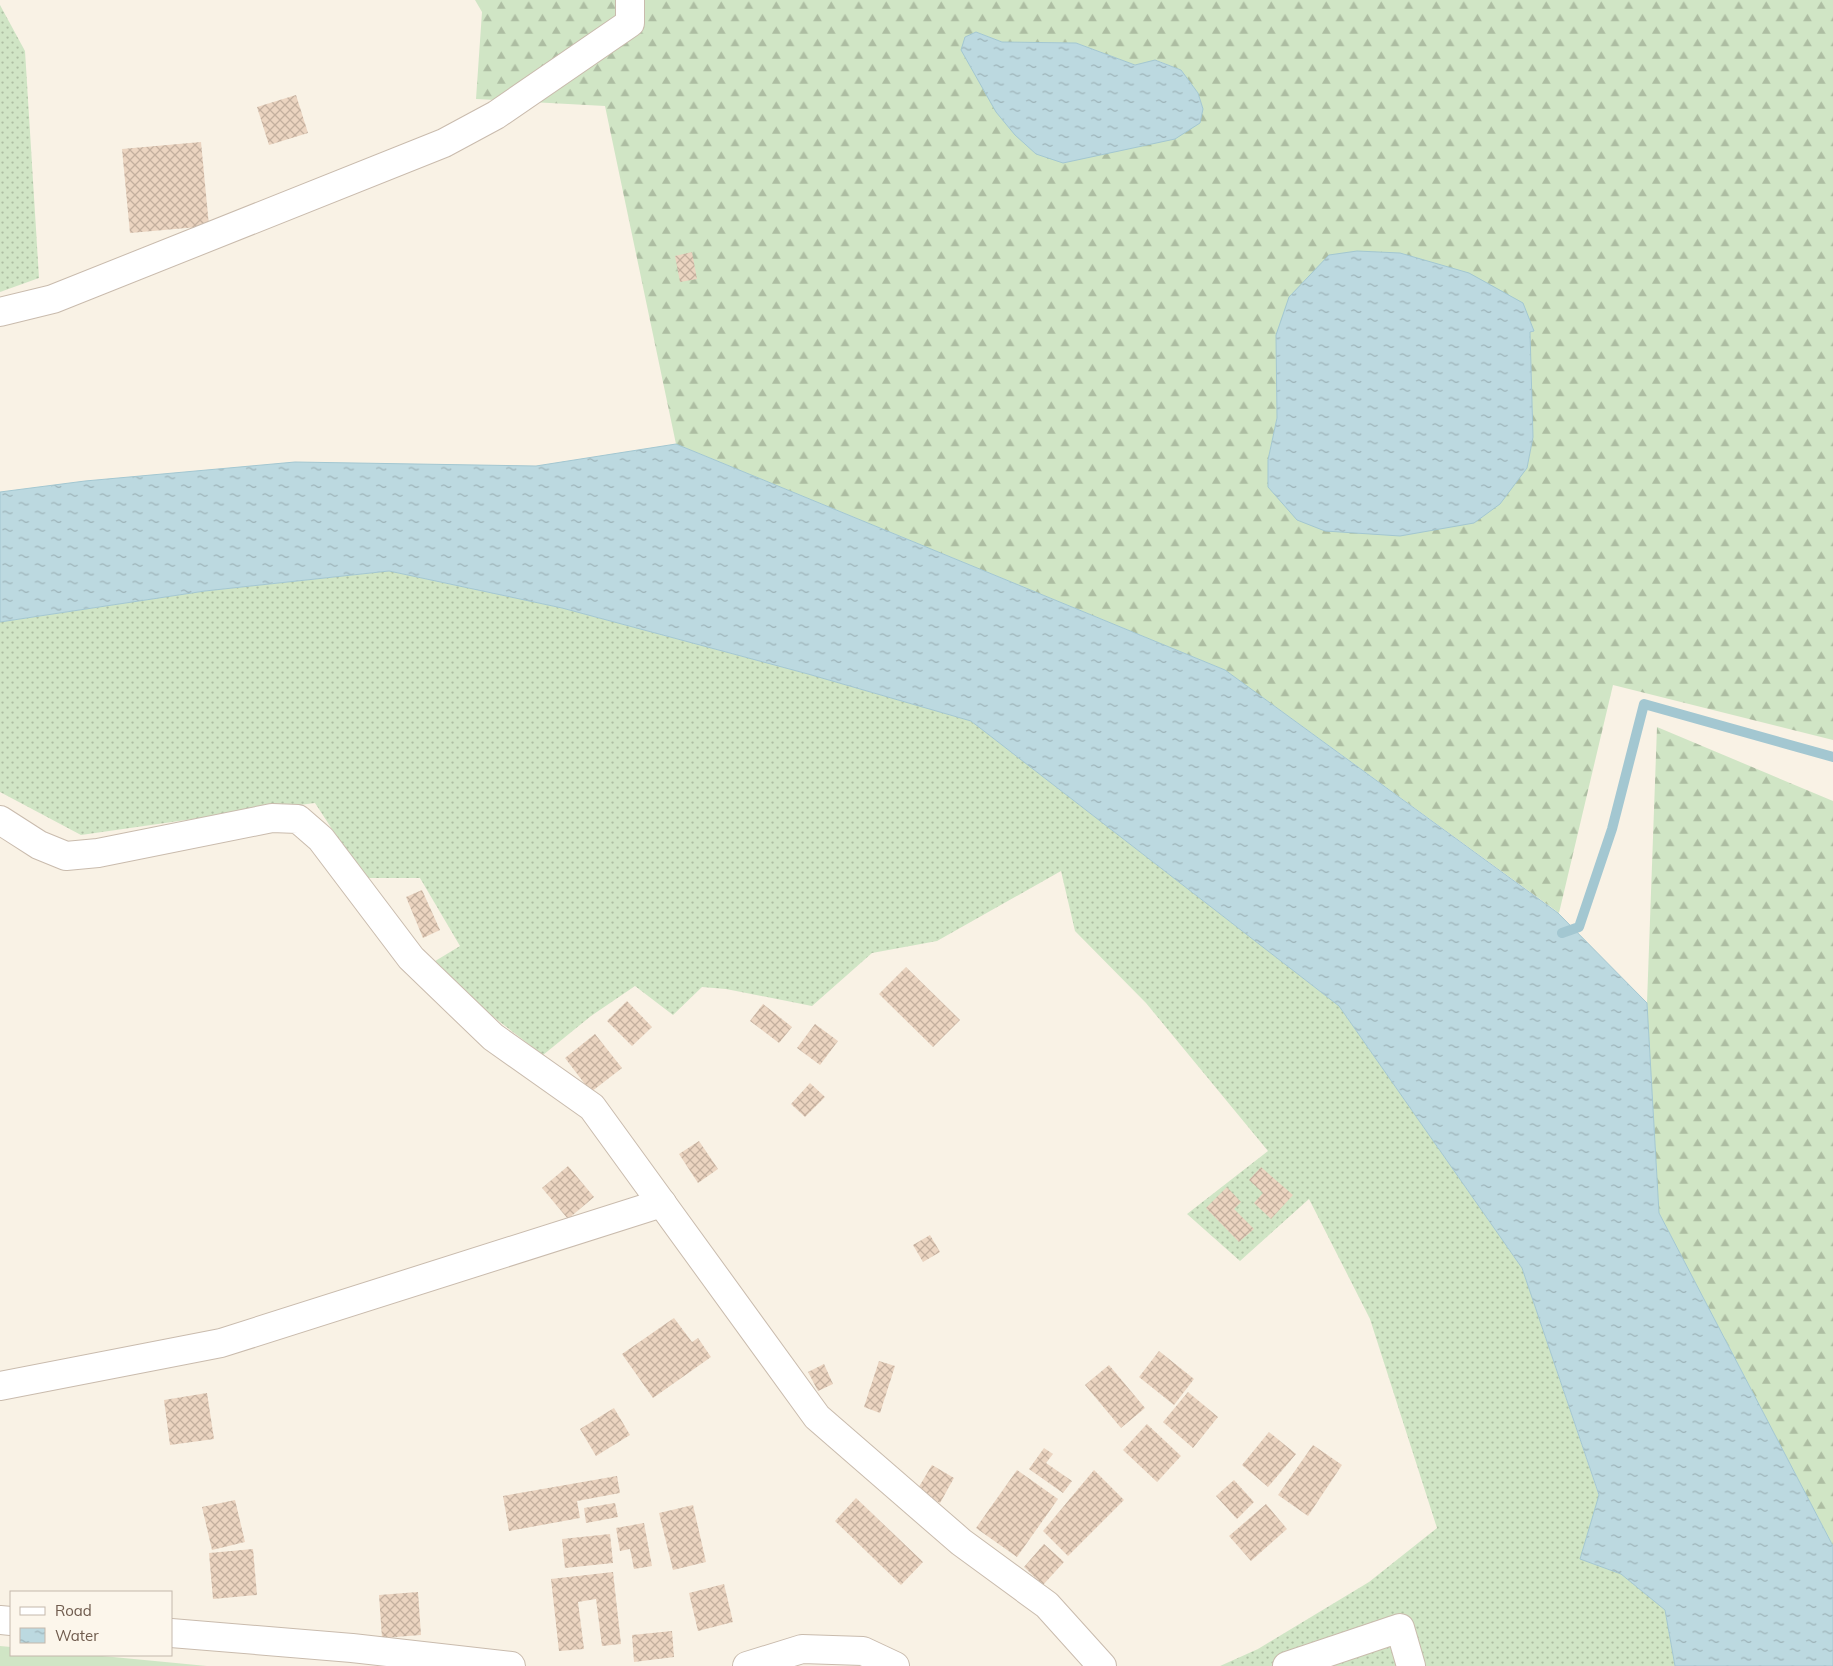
<svg xmlns="http://www.w3.org/2000/svg" width="1833" height="1666" viewBox="0 0 1833 1666" font-family="Mulish,sans-serif">
	<style>
		.grass { fill: url(#grass-dots) }
		.forest { fill: url(#forest-firs); fill-rule: evenodd }
		.park { fill: #d0e5c5 }
		.water { fill: url(#water-ripples); stroke: #a3c7d1 }
		.lines { fill: none; stroke-linecap: round; stroke-linejoin: round }
		.stream { stroke: #a3c7d1; stroke-width: 10 }
		.building { fill: url(#building-cross-hatch) }
		.street-casing { stroke: #c9bbad; stroke-width: 30 }
		.street { stroke: #fff; stroke-width: 28 }
	</style>
	<defs>
		<pattern id="grass-dots" width="8" height="8" patternUnits="userSpaceOnUse" patternTransform="scale(1.25)"><rect width="8" height="8" fill="#d0e5c5"/><path d="M2 2h.1M6 6h.1" fill="none" stroke="#adbda2" stroke-width="1.8" stroke-linecap="round"/></pattern>
		<pattern id="forest-firs" width="22" height="20" patternUnits="userSpaceOnUse" patternTransform="scale(1.25)"><rect width="22" height="20" fill="#d0e5c5"/><path d="M5 1l3.5 6h-7zM16 11l3.5 6h-7z" fill="#adbda2"/></pattern>
		<pattern id="water-ripples" width="26" height="14" patternUnits="userSpaceOnUse" patternTransform="scale(1.25)"><rect width="26" height="14" fill="#bcd9e0"/><path d="M2 4q2-2 4 0t4 0M15 11q2-2 4 0t4 0" fill="none" stroke="#9db3b8"/></pattern>
		<pattern id="building-cross-hatch" width="8" height="8" patternUnits="userSpaceOnUse" patternTransform="scale(1.25)"><rect width="8" height="8" fill="#ebd4c0"/><path d="M0 0l8 8M0 8l8-8" fill="none" stroke="#c3af9e"/></pattern>
	</defs>
	<rect width="100%" height="100%" fill="#f9f2e5"/>
	<g class="grass">
		<polygon points="0,5 25,51 39,278 0,292"/>
		<polygon points="389,571 562,608 808,674 971,721 1339,1006 1522,1268 1599,1496 1580,1559 1621,1574 1665,1610 1675,1666 1220,1666 1258,1649 1369,1582 1437,1528 1370,1319 1309,1199 1240,1261 1187,1214 1268,1151 1146,1003 1075,931 1061,871 937,941 872,953 812,1006 726,989 702,987 673,1015 635,986 591,1016 543,1055 427,966 460,946 420,878 364,878 315,803 235,813 81,835 0,792 0,622 205,591"/>
	</g>
	<g class="forest">
		<path d="M 475,0 L 1833,0 L 1833,740 L 1613,685 L 1559,913 L 1225,670 L 676,444 L 605,106 L 476,99 L 482,12 ZM 976,32 L 1002,42 L 1076,43 L 1135,65 L 1156,60 L 1181,70 L 1198,93 L 1203,109 L 965,37 ZM 1533,331 L 1530,332 L 1533,437 L 1527,468 L 1268,460 L 1277,418 L 1276,335 Z"/>
		<polygon points="1657,727 1833,801 1833,1546 1659,1213 1647,1003"/>
	</g>
	<polygon class="park" points="0,1646 11,1647 11,1655 92,1655 207,1666 0,1666"/>
	<g class="water">
		<polygon points="976,32 1002,42 1076,43 1135,65 1155,60 1181,70 1198,93 1203,109 1200,123 1175,139 1063,163 1036,154 1015,135 996,112 961,50 965,37"/>
		<polygon points="1357,251 1400,253 1469,273 1523,303 1534,331 1530,332 1533,437 1527,468 1500,504 1474,523 1400,536 1325,531 1297,520 1268,487 1268,460 1277,418 1276,335 1289,297 1329,255"/>
		<polygon points="676,444 1225,670 1558,913 1647,1003 1659,1213 1833,1546 1833,1666 1675,1666 1665,1610 1621,1574 1580,1559 1599,1495 1522,1268 1339,1006 971,721 808,674 562,608 389,571 205,591 0,622 0,492 85,481 295,462 536,466"/>
	</g>
	<g class="lines">
		<polyline class="stream" points="1562,933 1579,927 1612,829 1644,704 1833,757"/>
	</g>
	<g class="building">
		<polygon points="296,95 308,133 269,145 257,107"/>
		<polygon points="201,142 209,226 130,233 122,149"/>
		<polygon points="692,252 697,279 680,282 675,256"/>
		<polygon points="422,890 440,930 423,938 406,897"/>
		<polygon points="906,967 960,1020 933,1047 879,994"/>
		<polygon points="627,1001 652,1027 632,1046 607,1021"/>
		<polygon points="763,1004 792,1027 779,1043 750,1021"/>
		<polygon points="815,1024 838,1041 820,1065 797,1048"/>
		<polygon points="595,1034 622,1068 591,1092 565,1058"/>
		<polygon points="810,1083 825,1097 805,1117 791,1104"/>
		<polygon points="699,1141 718,1169 698,1183 679,1154"/>
		<polygon points="568,1166 594,1197 568,1219 542,1188"/>
		<polygon points="1261,1167 1293,1195 1271,1219 1254,1203 1263,1193 1249,1180"/>
		<polygon points="1227,1187 1241,1202 1234,1209 1254,1229 1239,1242 1206,1208"/>
		<polygon points="930,1235 940,1252 923,1262 913,1245"/>
		<polygon points="674,1318 692,1342 698,1338 711,1357 653,1398 622,1354"/>
		<polygon points="1159,1351 1194,1379 1174,1405 1139,1377"/>
		<polygon points="879,1361 895,1366 880,1413 864,1407"/>
		<polygon points="824,1364 833,1384 818,1391 808,1372"/>
		<polygon points="1109,1365 1145,1408 1121,1428 1085,1385"/>
		<polygon points="1188,1392 1218,1417 1193,1448 1163,1422"/>
		<polygon points="207,1393 214,1439 170,1445 164,1400"/>
		<polygon points="614,1408 630,1435 596,1456 580,1429"/>
		<polygon points="1147,1424 1181,1456 1157,1482 1123,1450"/>
		<polygon points="1269,1432 1296,1454 1268,1487 1242,1465"/>
		<polygon points="1313,1445 1342,1465 1308,1516 1278,1495"/>
		<polygon points="1044,1448 1053,1454 1046,1463 1072,1481 1063,1493 1029,1469"/>
		<polygon points="932,1465 954,1478 940,1503 917,1490"/>
		<polygon points="1017,1470 1058,1499 1017,1557 976,1528"/>
		<polygon points="1094,1470 1124,1500 1068,1556 1043,1531"/>
		<polygon points="617,1476 620,1493 577,1501 580,1518 509,1531 503,1496"/>
		<polygon points="1234,1480 1254,1502 1237,1519 1216,1496"/>
		<polygon points="856,1498 923,1562 901,1585 835,1521"/>
		<polygon points="235,1500 245,1542 212,1550 202,1507"/>
		<polygon points="615,1503 618,1517 586,1523 584,1508"/>
		<polygon points="1266,1504 1287,1529 1251,1561 1229,1536"/>
		<polygon points="693,1505 706,1562 673,1570 659,1513"/>
		<polygon points="644,1523 652,1566 634,1569 630,1549 620,1551 616,1528"/>
		<polygon points="610,1534 613,1563 565,1568 562,1539"/>
		<polygon points="1044,1544 1064,1562 1043,1585 1024,1567"/>
		<polygon points="253,1549 257,1595 213,1599 209,1553"/>
		<polygon points="613,1572 621,1644 602,1646 596,1599 578,1602 584,1649 559,1651 551,1579"/>
		<polygon points="724,1584 733,1622 698,1631 689,1593"/>
		<polygon points="418,1592 421,1635 382,1638 379,1595"/>
		<polygon points="672,1631 674,1657 634,1662 632,1635"/>
	</g>
	<g class="lines">
		<g class="street-casing">
			<g id="street">
				<polyline points="0,312 53,299 444,143 496,115 630,23 630,0"/>
				<polyline points="0,820 39,845 66,856 98,853 272,818 298,819 321,839 411,958 493,1037 592,1107 817,1417 961,1542 1047,1605 1102,1666"/>
				<polyline points="0,1386 221,1343 662,1203"/>
				<polyline points="0,1620 11,1621"/>
				<polyline points="171,1633 352,1648 511,1666"/>
				<polyline points="747,1666 802,1649 863,1651 895,1666"/>
				<polyline points="1287,1666 1400,1628 1411,1666"/>
			</g>
		</g>
		<use href="#street" class="street"/>
	</g>
	<rect x="10" y="1591" width="162" height="65" fill="#fcf6eb" stroke="#c4b8ac"/>
	<rect x="20" y="1607" width="25" height="8" fill="#ffffff" stroke="#c4b8ac"/>
	<text x="55" y="1616" font-size="15" fill="#6f5b4d">Road</text>
	<rect x="20" y="1628" width="25" height="15" fill="url(#water-ripples)" stroke="#c4b8ac"/>
	<text x="55" y="1641" font-size="15" fill="#6f5b4d">Water</text>
</svg>
